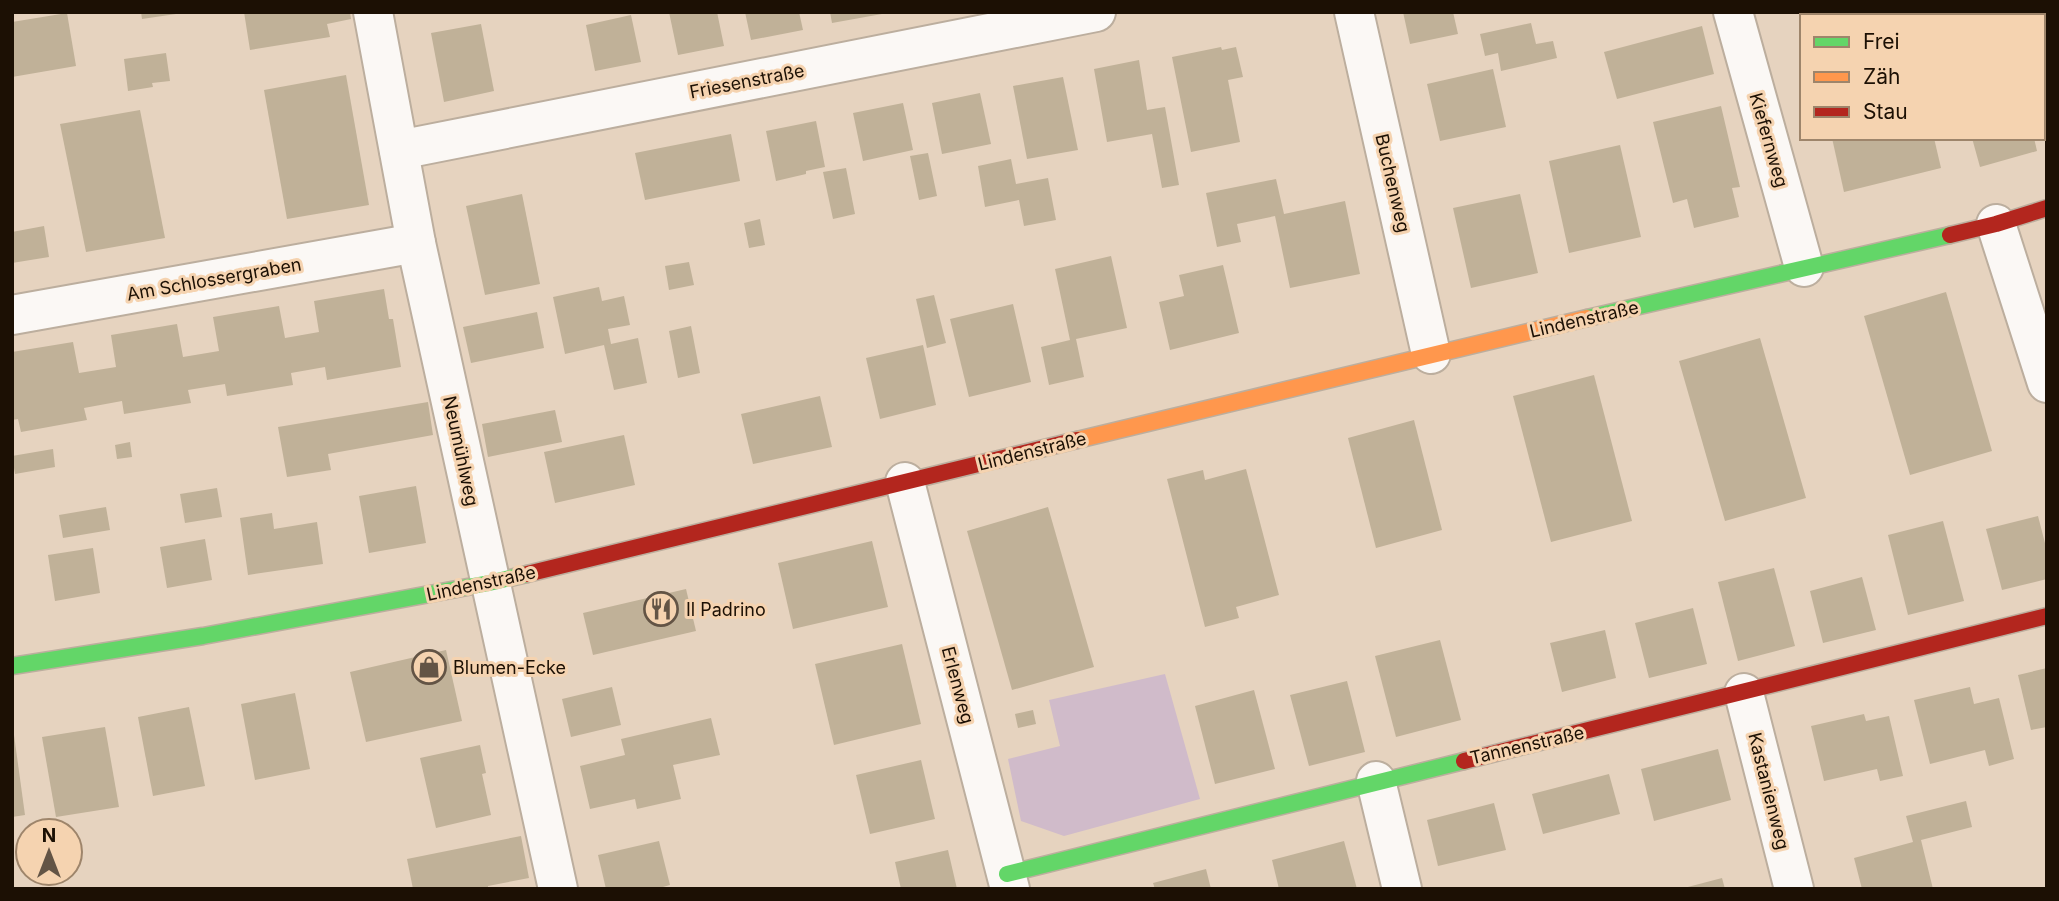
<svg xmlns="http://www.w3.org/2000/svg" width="2059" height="901" viewBox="0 0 2059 901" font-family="Inter,sans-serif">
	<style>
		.green { fill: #d0bbca }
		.building { fill: #c0b198 }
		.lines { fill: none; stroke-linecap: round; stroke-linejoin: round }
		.street-casing { stroke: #bcae9e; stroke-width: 42 }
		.fast-casing { stroke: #bcae9e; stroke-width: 19 }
		.slow-casing { stroke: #bcae9e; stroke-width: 19 }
		.jam-casing { stroke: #bcae9e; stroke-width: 19 }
		.street { stroke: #fbf8f5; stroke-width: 38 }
		.fast { stroke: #63d668; stroke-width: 16 }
		.slow { stroke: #ff974d; stroke-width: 16 }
		.jam { stroke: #b3261e; stroke-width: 16 }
		.labels { text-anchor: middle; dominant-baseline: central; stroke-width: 6; stroke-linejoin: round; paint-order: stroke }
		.street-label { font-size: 18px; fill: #1c1004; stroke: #f5d3b0 }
		.poi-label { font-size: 18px; fill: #1c1004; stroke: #f5d3b0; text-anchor: start }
	</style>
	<rect width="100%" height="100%" fill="#e6d3bf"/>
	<polygon class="green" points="1165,674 1200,799 1064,836 1021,821 1008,759 1060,746 1049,700"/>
	<g class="building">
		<polygon points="141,12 176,12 176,14 142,19"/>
		<polygon points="244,12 350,12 351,19 327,24 330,37 250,50"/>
		<polygon points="669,12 717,12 724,46 678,55"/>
		<polygon points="745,12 799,12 803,30 751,40"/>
		<polygon points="830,12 881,12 882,14 832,23"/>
		<polygon points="1403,12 1453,12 1458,34 1410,44"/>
		<polygon points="1830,12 1853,12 1854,16 1820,16"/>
		<polygon points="67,13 76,66 12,77 12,22"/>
		<polygon points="631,15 641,62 595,71 586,25"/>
		<polygon points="1531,23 1536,44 1553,41 1557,58 1501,71 1498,53 1485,56 1480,34"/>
		<polygon points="481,24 494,91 444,102 431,33"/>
		<polygon points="1702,26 1714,74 1617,99 1604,52"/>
		<polygon points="1221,47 1222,50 1236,47 1243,77 1228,80 1240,142 1191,152 1172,57"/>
		<polygon points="166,53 170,81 152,83 153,87 128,91 124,59"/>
		<polygon points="1139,60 1147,110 1165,107 1179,185 1162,188 1152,134 1107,142 1094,69"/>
		<polygon points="1493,69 1506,127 1440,141 1427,84"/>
		<polygon points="346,75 369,205 287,219 264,90"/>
		<polygon points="1063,77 1078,150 1027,159 1013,86"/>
		<polygon points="980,93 991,144 942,154 932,103"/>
		<polygon points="903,103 913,150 863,161 853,113"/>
		<polygon points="1721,106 1740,187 1732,188 1739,217 1694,228 1687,199 1673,203 1653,122"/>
		<polygon points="140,110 165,238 86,252 60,124"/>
		<polygon points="816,121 825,167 806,171 806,174 776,181 766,131"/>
		<polygon points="731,134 740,181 645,200 635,153"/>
		<polygon points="1832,138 1934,138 1941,168 1844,192"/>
		<polygon points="1972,138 2034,138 2037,151 1980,167"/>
		<polygon points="1620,145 1641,237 1569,253 1549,161"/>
		<polygon points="928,153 937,196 919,200 910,156"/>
		<polygon points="1011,159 1016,184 1048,178 1056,220 1024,226 1019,200 985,207 978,166"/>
		<polygon points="846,168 855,214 833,219 823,172"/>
		<polygon points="1276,179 1284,214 1345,201 1360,274 1290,288 1275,216 1237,224 1241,242 1217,247 1206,193"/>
		<polygon points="522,194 540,284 485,295 466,206"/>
		<polygon points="1520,194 1538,273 1471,288 1453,208"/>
		<polygon points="760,219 765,245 749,248 744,223"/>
		<polygon points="44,226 49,257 12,263 12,232"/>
		<polygon points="1111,256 1127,328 1076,339 1084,377 1049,385 1041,347 1070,340 1055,269"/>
		<polygon points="689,262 694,285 669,290 665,266"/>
		<polygon points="1223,265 1239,333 1170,350 1159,302 1184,296 1179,275"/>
		<polygon points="599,287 602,301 624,296 630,325 608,329 611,344 638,338 647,383 614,390 604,345 565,354 553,297"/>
		<polygon points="384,289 389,319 393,319 401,367 327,380 325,367 291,373 293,385 227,396 225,384 188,390 191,403 124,414 122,401 84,408 87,420 21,432 18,419 12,420 12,352 73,342 79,373 116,367 111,335 177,324 183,357 219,351 213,317 279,306 285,338 319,332 314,301"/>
		<polygon points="1946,292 1992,451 1910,475 1864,316"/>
		<polygon points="934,295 946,343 927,348 916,299"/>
		<polygon points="1013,304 1031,382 969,397 950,319"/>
		<polygon points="537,312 544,348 471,363 463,327"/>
		<polygon points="691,326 700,373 678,378 669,331"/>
		<polygon points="1760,338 1806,498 1725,521 1679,361"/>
		<polygon points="923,345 936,405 880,419 866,358"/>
		<polygon points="1594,375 1632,521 1551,542 1513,396"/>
		<polygon points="820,396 832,447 753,464 741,414"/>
		<polygon points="428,402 433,435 328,454 331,470 287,477 278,427"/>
		<polygon points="555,410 562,442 488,457 482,424"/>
		<polygon points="1414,420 1442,530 1376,548 1348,438"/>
		<polygon points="624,435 635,485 555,503 544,452"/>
		<polygon points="130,442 132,457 117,459 115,445"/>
		<polygon points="53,449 55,467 15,474 12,456"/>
		<polygon points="1246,469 1279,595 1236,607 1239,618 1205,627 1167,479 1203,470 1205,480"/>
		<polygon points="416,486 426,543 369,553 359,496"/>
		<polygon points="217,488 222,517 185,523 180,494"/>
		<polygon points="106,507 110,530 63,538 59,515"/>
		<polygon points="1048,507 1094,667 1012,690 967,531"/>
		<polygon points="272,513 274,529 317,522 323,564 248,575 240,518"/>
		<polygon points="2038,516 2047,551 2047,579 2002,590 1986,529"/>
		<polygon points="1943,521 1964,601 1908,615 1888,535"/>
		<polygon points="205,539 212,580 167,588 160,547"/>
		<polygon points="872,541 888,607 793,629 778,563"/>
		<polygon points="93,548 100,593 55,601 48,555"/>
		<polygon points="1774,568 1795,646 1738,661 1718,582"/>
		<polygon points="1862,577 1876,630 1823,643 1810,591"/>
		<polygon points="686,589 696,631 593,655 583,613"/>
		<polygon points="1693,608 1707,664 1649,678 1635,623"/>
		<polygon points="1605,630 1616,678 1562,692 1550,643"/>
		<polygon points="1440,640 1461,720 1396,737 1375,656"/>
		<polygon points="902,644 921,724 834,745 815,664"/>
		<polygon points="446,650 462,721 366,742 350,672"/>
		<polygon points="2047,668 2047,727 2031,730 2018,675"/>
		<polygon points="1347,681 1365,752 1309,766 1290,695"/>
		<polygon points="612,687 621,725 571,737 562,699"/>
		<polygon points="1970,687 1974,704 1999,698 2014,759 1989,766 1985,750 1930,764 1914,700"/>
		<polygon points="1254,690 1275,769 1215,784 1195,706"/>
		<polygon points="295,693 310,769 255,780 241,704"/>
		<polygon points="189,707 205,786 153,796 138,717"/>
		<polygon points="1033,710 1036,724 1018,728 1015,714"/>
		<polygon points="1864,714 1866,721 1889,716 1903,776 1880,781 1877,769 1824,781 1811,726"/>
		<polygon points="711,718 720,755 673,765 681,799 637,809 635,799 590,809 580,766 625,755 621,739"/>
		<polygon points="105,727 119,807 56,817 42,737"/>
		<polygon points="14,735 25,815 12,817 12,736"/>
		<polygon points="480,745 486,773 482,774 491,815 436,828 420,758"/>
		<polygon points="1718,749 1731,800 1654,821 1641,769"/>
		<polygon points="921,760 935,819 870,834 856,775"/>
		<polygon points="1609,774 1620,814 1543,834 1532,794"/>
		<polygon points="1966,801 1972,827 1921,840 1933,889 1862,889 1854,858 1913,842 1906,816"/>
		<polygon points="1494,803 1506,850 1438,866 1427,820"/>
		<polygon points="521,836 529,878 488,886 488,889 413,889 407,859"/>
		<polygon points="659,841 670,885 656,889 606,889 598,855"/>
		<polygon points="1344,841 1357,889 1279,889 1272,860"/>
		<polygon points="948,850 957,889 901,889 895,862"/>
		<polygon points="1206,869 1211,889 1155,889 1153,883"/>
		<polygon points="1722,878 1725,889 1684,889 1684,888"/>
	</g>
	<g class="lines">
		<g class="street-casing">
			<g id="street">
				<polyline points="373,12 416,243 558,889"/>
				<polyline points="1354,12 1431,354"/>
				<polyline points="1733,12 1804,267"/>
				<polyline points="399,150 1096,12"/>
				<polyline points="1996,224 2047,383"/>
				<polyline points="12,315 416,243"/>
				<polyline points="905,482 1010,889"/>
				<polyline points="1744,693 1794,889"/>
				<polyline points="1376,781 1402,889"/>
			</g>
		</g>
		<g class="fast-casing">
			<g id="fast">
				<polyline points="1587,318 1950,235"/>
				<polyline points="12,666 203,636 489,583 527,574"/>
				<polyline points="1007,874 1464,761"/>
			</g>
		</g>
		<g class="slow-casing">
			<polyline id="slow" points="1077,440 1587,318"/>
		</g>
		<g class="jam-casing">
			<g id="jam">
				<polyline points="1950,235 1996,224 2047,208"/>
				<polyline points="527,574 1077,440"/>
				<polyline points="1464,761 2047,616"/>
			</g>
		</g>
		<use href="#street" class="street"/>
		<use href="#fast" class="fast"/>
		<use href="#slow" class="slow"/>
		<use href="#jam" class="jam"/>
	</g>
	<defs>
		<g id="restaurant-ring" transform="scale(1.75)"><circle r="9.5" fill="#f5d3b0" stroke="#635445" stroke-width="1.5"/><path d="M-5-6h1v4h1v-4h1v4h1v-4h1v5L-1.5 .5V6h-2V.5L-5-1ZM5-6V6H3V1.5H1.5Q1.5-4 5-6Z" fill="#635445"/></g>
		<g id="shop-ring" transform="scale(1.75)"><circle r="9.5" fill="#f5d3b0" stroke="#635445" stroke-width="1.5"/><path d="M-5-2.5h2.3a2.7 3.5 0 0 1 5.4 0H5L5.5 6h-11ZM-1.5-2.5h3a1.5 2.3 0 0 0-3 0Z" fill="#635445"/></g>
	</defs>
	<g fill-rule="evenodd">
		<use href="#restaurant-ring" x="661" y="609"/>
		<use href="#shop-ring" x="429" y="667"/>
	</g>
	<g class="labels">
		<g class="street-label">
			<text transform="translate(747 81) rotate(-11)">Friesenstraße</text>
			<text transform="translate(1769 140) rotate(74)">Kiefernweg</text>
			<text transform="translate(1393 183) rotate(77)">Buchenweg</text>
			<text transform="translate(214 279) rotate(-10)">Am Schlossergraben</text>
			<text transform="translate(1584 319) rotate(-13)">Lindenstraße</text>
			<text transform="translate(461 451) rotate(78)">Neumühlweg</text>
			<text transform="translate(1032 451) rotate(-14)">Lindenstraße</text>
			<text transform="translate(481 583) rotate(-12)">Lindenstraße</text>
			<text transform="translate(958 685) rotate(75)">Erlenweg</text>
			<text transform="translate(1527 745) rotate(-13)">Tannenstraße</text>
			<text transform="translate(1769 791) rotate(76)">Kastanienweg</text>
		</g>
		<g class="poi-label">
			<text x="686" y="609">Il Padrino</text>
			<text x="453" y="667">Blumen-Ecke</text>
		</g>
	</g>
	<rect width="2059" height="901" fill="none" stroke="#1c1004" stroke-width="28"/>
	<rect x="1800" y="14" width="245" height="126" fill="#f5d3b0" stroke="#9e856b" stroke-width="2"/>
	<rect x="1814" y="37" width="35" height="10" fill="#63d668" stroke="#9e856b" stroke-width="2"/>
	<text x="1863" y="49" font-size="21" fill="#1c1004">Frei</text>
	<rect x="1814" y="72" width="35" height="10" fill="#ff974d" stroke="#9e856b" stroke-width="2"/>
	<text x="1863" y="84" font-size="21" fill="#1c1004">Zäh</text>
	<rect x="1814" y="107" width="35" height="10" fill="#b3261e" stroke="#9e856b" stroke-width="2"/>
	<text x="1863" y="119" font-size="21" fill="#1c1004">Stau</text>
	<g transform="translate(49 852)"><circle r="33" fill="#f5d3b0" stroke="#9e856b" stroke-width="2"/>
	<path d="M0-5L12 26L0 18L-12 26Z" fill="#635445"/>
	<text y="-10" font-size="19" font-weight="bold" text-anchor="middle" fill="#1c1004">N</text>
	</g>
</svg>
